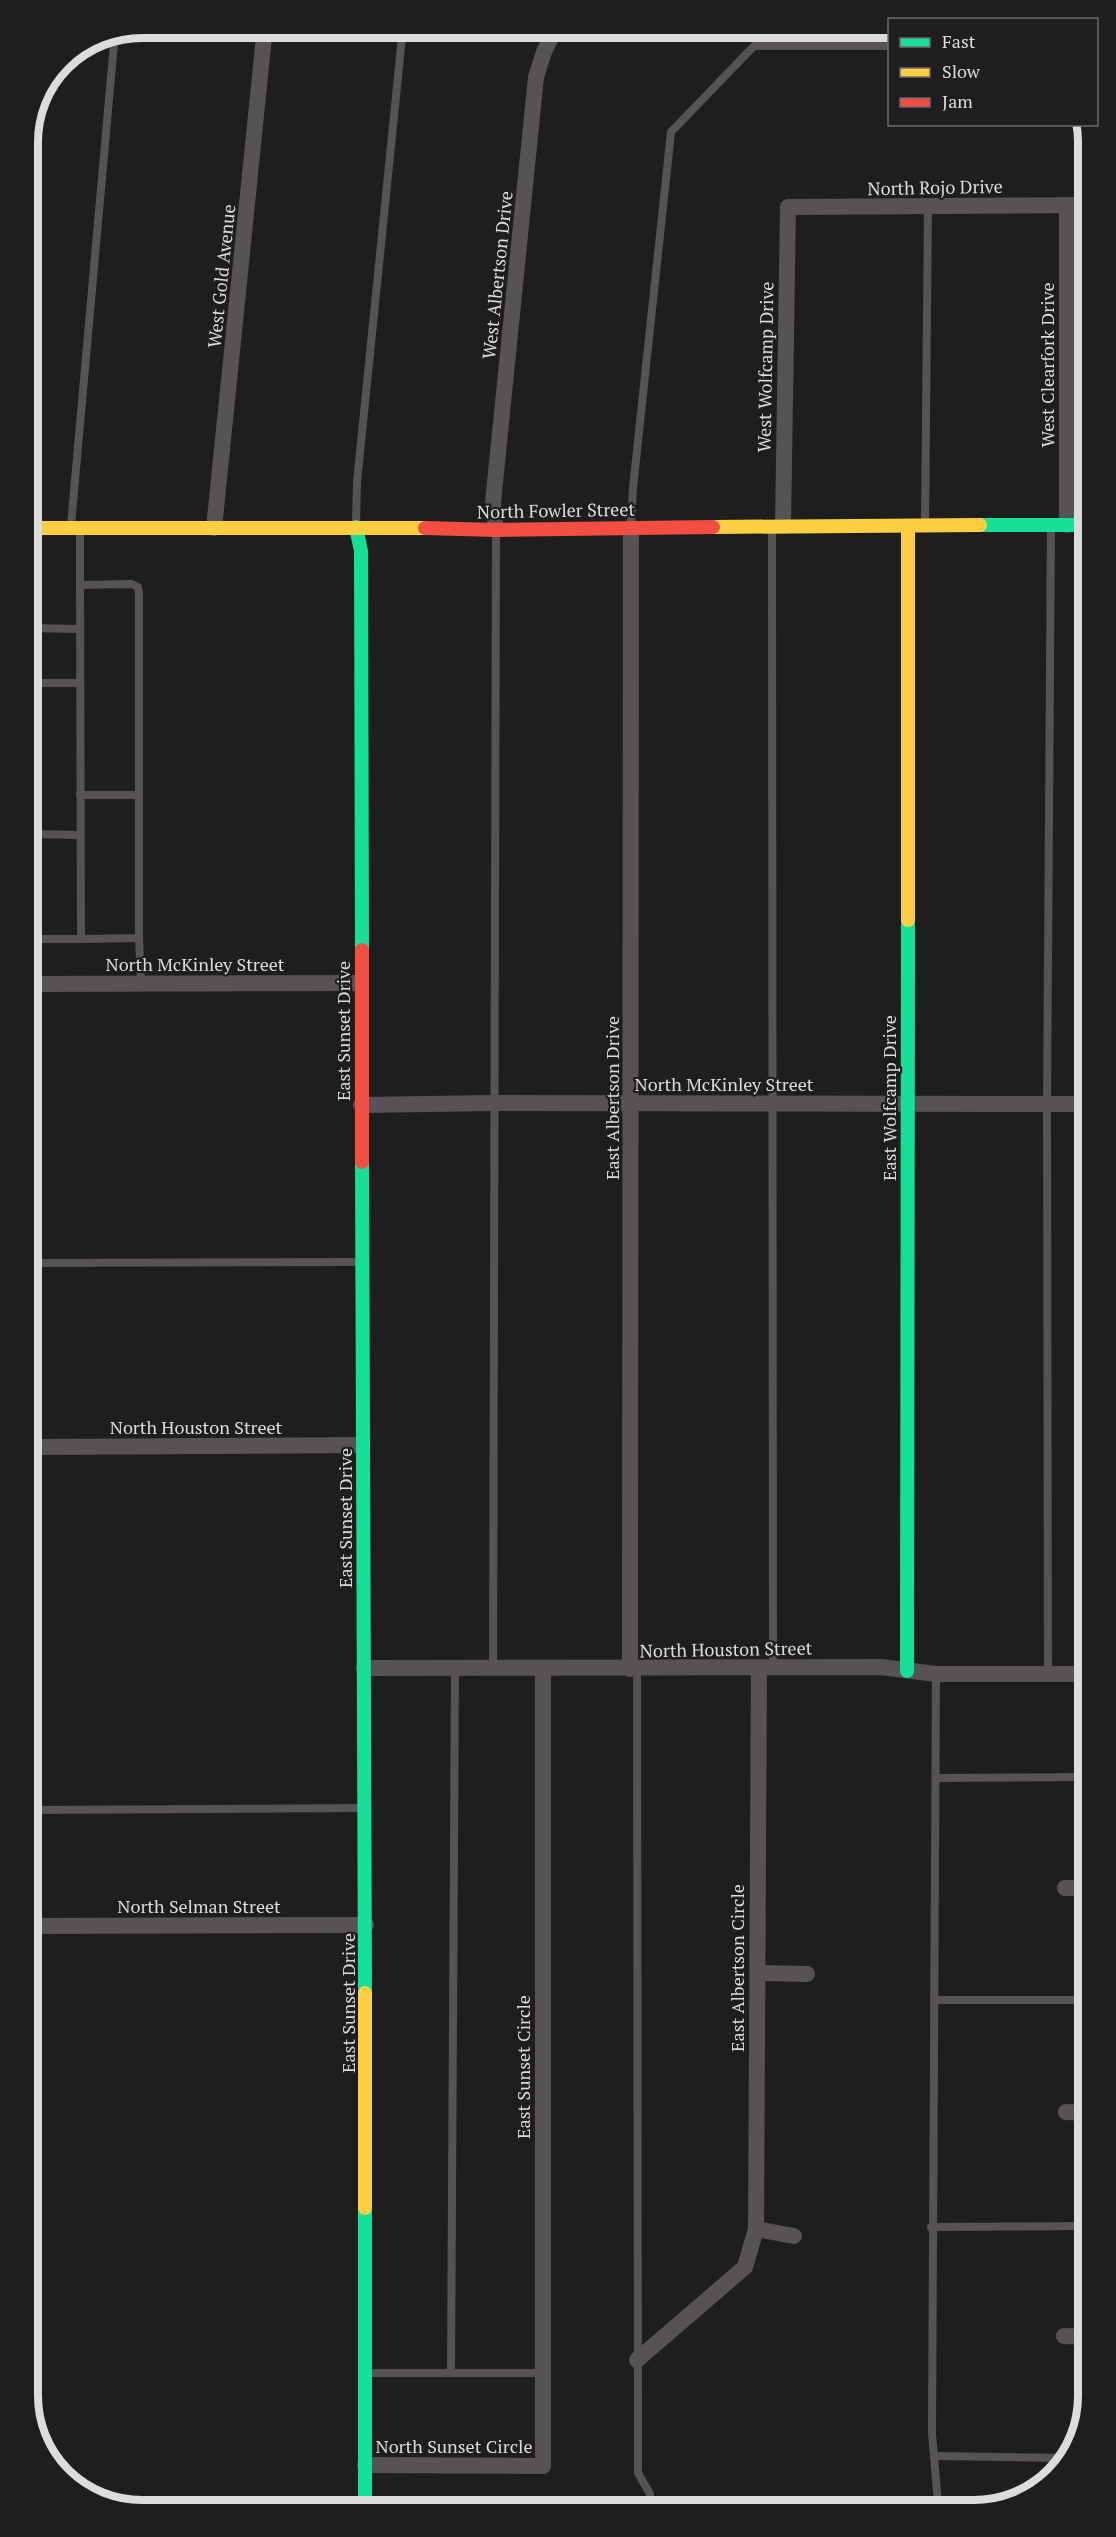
<svg xmlns="http://www.w3.org/2000/svg" width="1116" height="2537" viewBox="0 0 1116 2537" font-family="'PT Serif',serif">
	<style>
		.lines { fill: none; stroke-linecap: round; stroke-linejoin: round }
		.lane { stroke: #565256; stroke-width: 8 }
		.street { stroke: #565256; stroke-width: 16 }
		.fast { stroke: #16e098; stroke-width: 14 }
		.slow { stroke: #ffcf43; stroke-width: 14 }
		.jam { stroke: #f24e42; stroke-width: 14 }
		.labels { text-anchor: middle; dominant-baseline: central; stroke-width: 4.5; stroke-linejoin: round; paint-order: stroke }
		.street-label { font-size: 18px; fill: #dddcdd; stroke: #201d20 }
		.rim { fill: none; stroke: #dddcdd; stroke-width: 8 }
	</style>
	<rect width="100%" height="100%" fill="#1f1e1f"/>
	<g class="lines">
		<g class="lane">
			<polyline points="925,524 928,208"/>
			<polyline points="71,525 115,32"/>
			<polyline points="356,525 357,482 403,27"/>
			<polyline points="631,525 633,488 671,132 754,46 890,46"/>
			<polyline points="80,529 80,585 81,939 139,938 139,593 138,587 132,584 80,585"/>
			<polyline points="772,530 773,1667"/>
			<polyline points="29,628 80,629"/>
			<polyline points="29,683 80,683"/>
			<polyline points="80,795 139,795"/>
			<polyline points="29,834 80,835"/>
			<polyline points="29,936 36,939 81,939"/>
			<polyline points="139,938 141,984"/>
			<polyline points="30,1263 361,1262"/>
			<polyline points="493,1669 496,533"/>
			<polyline points="637,1669 638,2473 650,2494 650,2506"/>
			<polyline points="936,1674 932,2433 938,2504"/>
			<polyline points="1048,1675 1047,1104 1051,526"/>
			<polyline points="937,1778 1087,1777"/>
			<polyline points="32,1810 362,1808"/>
			<polyline points="934,2000 1088,2000"/>
			<polyline points="931,2227 1089,2226"/>
			<polyline points="451,2372 455,1669"/>
			<polyline points="367,2373 543,2373"/>
			<polyline points="934,2456 1070,2458"/>
		</g>
		<g class="street">
			<polyline points="1067,525 1067,205"/>
			<polyline points="783,526 788,207 1083,205"/>
			<polyline points="214,528 265,27"/>
			<polyline points="496,530 493,502 536,77 544,52 556,27"/>
			<polyline points="29,984 361,983"/>
			<polyline points="361,1105 493,1103 1086,1104"/>
			<polyline points="31,1447 362,1445"/>
			<polyline points="759,1667 756,2229 794,2236"/>
			<polyline points="364,1668 881,1667 936,1674 1087,1674"/>
			<polyline points="630,1669 631,527"/>
			<polyline points="1065,1888 1088,1888"/>
			<polyline points="32,1926 366,1925"/>
			<polyline points="758,1973 807,1974"/>
			<polyline points="1066,2112 1088,2113"/>
			<polyline points="1064,2336 1089,2337"/>
			<polyline points="637,2360 745,2267 756,2229"/>
			<polyline points="365,2465 543,2466 543,1669"/>
		</g>
		<g class="fast">
			<polyline points="980,525 1084,525"/>
			<polyline points="356,527 361,551 362,950"/>
			<polyline points="362,1162 365,1993"/>
			<polyline points="907,1671 908,920"/>
			<polyline points="365,2508 365,2208"/>
		</g>
		<g class="slow">
			<polyline points="713,527 980,525"/>
			<polyline points="28,528 425,528"/>
			<polyline points="908,920 908,526"/>
			<polyline points="365,1993 365,2208"/>
		</g>
		<g class="jam">
			<polyline points="425,528 496,530 713,527"/>
			<polyline points="362,950 362,1162"/>
		</g>
	</g>
	<g class="labels">
		<g class="street-label">
			<text transform="translate(935 187) rotate(-1)">North Rojo Drive</text>
			<text transform="translate(497 275) rotate(-84)">West Albertson Drive</text>
			<text transform="translate(221 276) rotate(-84)">West Gold Avenue</text>
			<text transform="translate(1047 365) rotate(-90)">West Clearfork Drive</text>
			<text transform="translate(765 367) rotate(-89)">West Wolfcamp Drive</text>
			<text transform="translate(556 510) rotate(-1)">North Fowler Street</text>
			<text x="195" y="964">North McKinley Street</text>
			<text transform="translate(343 1031) rotate(-90)">East Sunset Drive</text>
			<text x="724" y="1084">North McKinley Street</text>
			<text transform="translate(612 1098) rotate(-90)">East Albertson Drive</text>
			<text transform="translate(889 1098) rotate(-90)">East Wolfcamp Drive</text>
			<text x="196" y="1427">North Houston Street</text>
			<text transform="translate(345 1518) rotate(-90)">East Sunset Drive</text>
			<text transform="translate(726 1649) rotate(-1)">North Houston Street</text>
			<text x="199" y="1906">North Selman Street</text>
			<text transform="translate(737 1968) rotate(-90)">East Albertson Circle</text>
			<text transform="translate(348 2003) rotate(-90)">East Sunset Drive</text>
			<text transform="translate(523 2067) rotate(-90)">East Sunset Circle</text>
			<text x="454" y="2446">North Sunset Circle</text>
		</g>
	</g>
	<path d="M0 0H1116V2537H0ZM142 38H974A104 104 0 0 1 1078 142V2396A104 104 0 0 1 974 2500H142A104 104 0 0 1 38 2396V142A104 104 0 0 1 142 38Z" fill="#201d20" fill-rule="evenodd"/>
	<path class="rim" d="M142 38H974A104 104 0 0 1 1078 142V2396A104 104 0 0 1 974 2500H142A104 104 0 0 1 38 2396V142A104 104 0 0 1 142 38Z"/>
	<rect x="888" y="18" width="210" height="108" fill="#201d20" stroke="#6c696c" stroke-width="1.5"/>
	<rect x="900" y="38" width="30" height="9" fill="#16e098" stroke="#6c696c" stroke-width="1.5"/>
	<text x="942" y="48" font-size="18" fill="#dddcdd">Fast</text>
	<rect x="900" y="68" width="30" height="9" fill="#ffcf43" stroke="#6c696c" stroke-width="1.5"/>
	<text x="942" y="78" font-size="18" fill="#dddcdd">Slow</text>
	<rect x="900" y="98" width="30" height="9" fill="#f24e42" stroke="#6c696c" stroke-width="1.5"/>
	<text x="942" y="108" font-size="18" fill="#dddcdd">Jam</text>
</svg>
